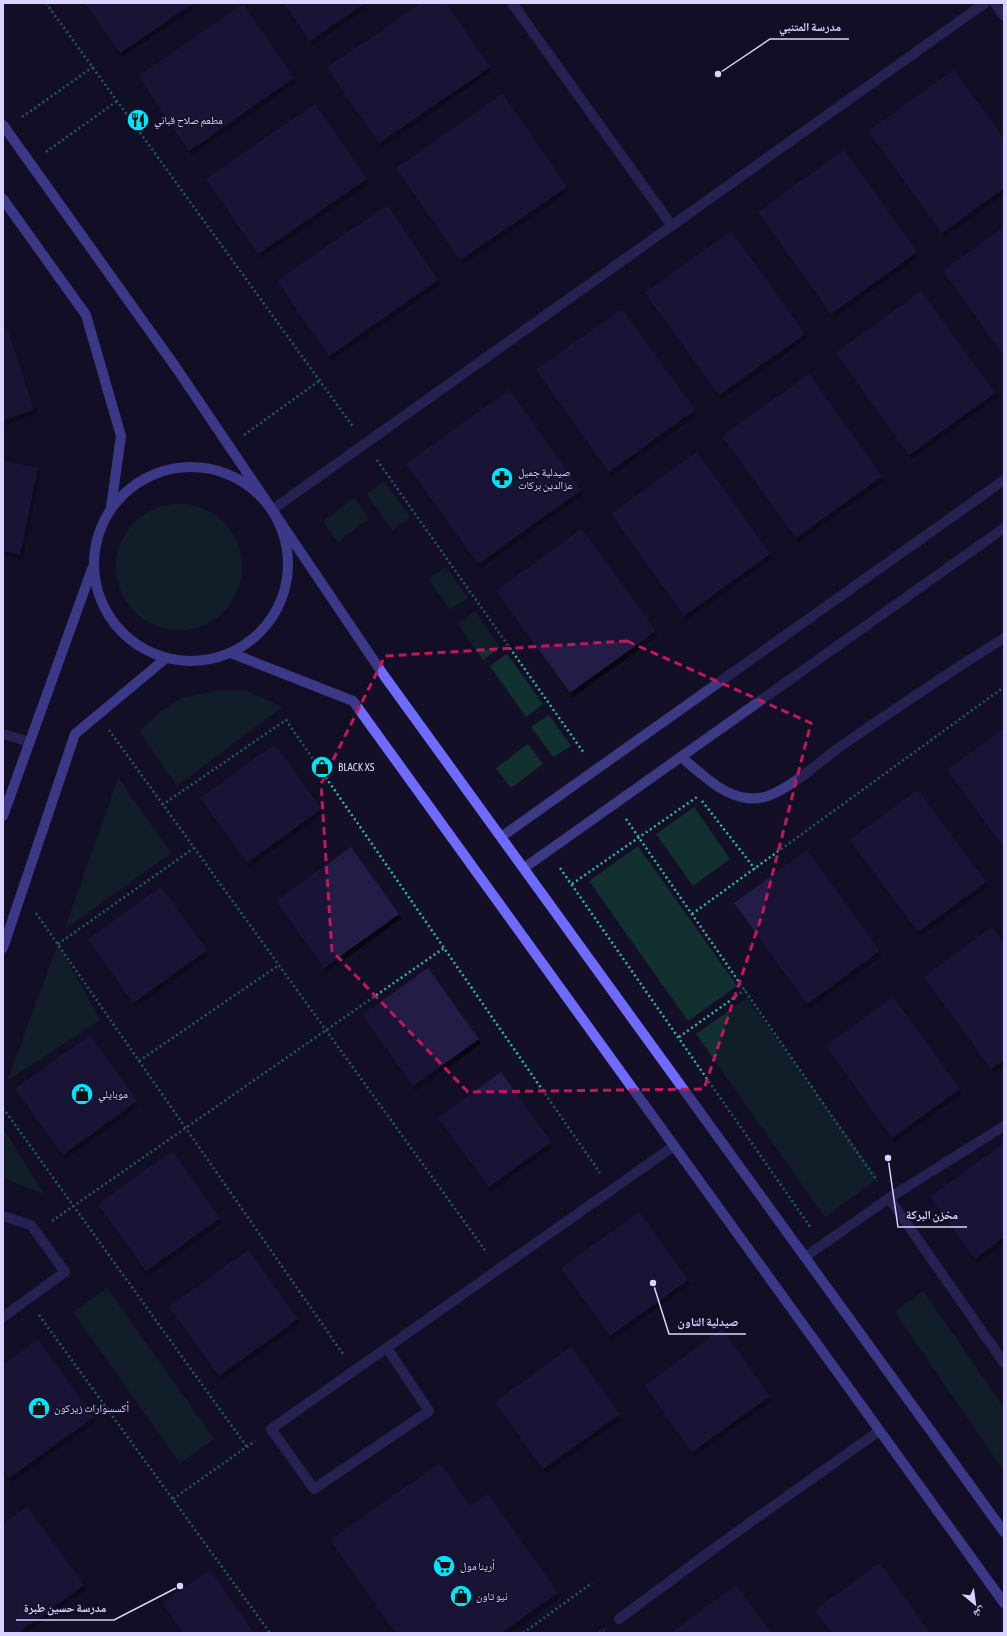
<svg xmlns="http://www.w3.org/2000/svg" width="1007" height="1636" viewBox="0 0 1007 1636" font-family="'Asap Condensed','Noto Naskh Arabic',sans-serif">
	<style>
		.green { fill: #12302f }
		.building { fill: #241b47; filter: url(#shadow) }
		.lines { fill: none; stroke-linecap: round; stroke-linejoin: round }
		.path { stroke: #2fb8b0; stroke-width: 2.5; stroke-dasharray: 2 3; stroke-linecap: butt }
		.lane { stroke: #3d3a85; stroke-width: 10 }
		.street { stroke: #3d3a85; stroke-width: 10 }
		.secondary { stroke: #6f6bff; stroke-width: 10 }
		.marked { fill: none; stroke: #c2185b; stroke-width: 3; stroke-dasharray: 8 5; stroke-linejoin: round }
		.labels { text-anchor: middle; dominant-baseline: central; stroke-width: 3; stroke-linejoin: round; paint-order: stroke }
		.poi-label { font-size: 11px; fill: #d9d4ff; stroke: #130f26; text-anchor: start }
		.leader { fill: none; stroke: #d9d4ff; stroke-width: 1.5 }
		.callout-dot { fill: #d9d4ff; stroke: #130f26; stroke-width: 1.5 }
		.callout-label { font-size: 12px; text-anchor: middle; font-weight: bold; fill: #d9d4ff; stroke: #130f26; stroke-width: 3; stroke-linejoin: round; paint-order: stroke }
	</style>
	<defs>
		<filter id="shadow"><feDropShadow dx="2.5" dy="4.5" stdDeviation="0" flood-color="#0009"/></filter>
	</defs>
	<rect width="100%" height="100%" fill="#130f26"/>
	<g class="green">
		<polygon points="384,481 410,517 392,530 367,494"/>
		<polygon points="354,498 369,518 338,542 323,522"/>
		<circle cx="179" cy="567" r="63"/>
		<polygon points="446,567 468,598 450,610 429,579"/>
		<polygon points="475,611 500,647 483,660 458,624"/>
		<polygon points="507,654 543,704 526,717 490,666"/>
		<polygon points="220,690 248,691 282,707 177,786 139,731 160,712 182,698"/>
		<polygon points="549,715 571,746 553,757 531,727"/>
		<polygon points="528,744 543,764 511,788 496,768"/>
		<polygon points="118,778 171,853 65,929"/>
		<polygon points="694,807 730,859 693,886 656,834"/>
		<polygon points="638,846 737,986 688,1021 589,881"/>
		<polygon points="58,944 100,1020 7,1081"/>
		<polygon points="747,998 878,1178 825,1217 696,1034"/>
		<polygon points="3,1128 44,1194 3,1178"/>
		<polygon points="107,1288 214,1439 180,1463 73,1312"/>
		<polygon points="923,1291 1004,1408 1004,1471 895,1312"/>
	</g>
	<g class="building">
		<polygon points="85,3 193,3 120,53"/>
		<polygon points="284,3 365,3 310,41"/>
		<polygon points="421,3 446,3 490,67 379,143 327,68"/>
		<polygon points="243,4 294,78 189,151 138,76"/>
		<polygon points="954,70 1004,139 1004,188 942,233 868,131"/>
		<polygon points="503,94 567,187 460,260 396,168"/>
		<polygon points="315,104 367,179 258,254 206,179"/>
		<polygon points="844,150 917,252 831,314 758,212"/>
		<polygon points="387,205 438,280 329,356 277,281"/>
		<polygon points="1004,227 1004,356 943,271"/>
		<polygon points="731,231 805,334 719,395 645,293"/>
		<polygon points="921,291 995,393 909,455 836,353"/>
		<polygon points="622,309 695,410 609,472 536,370"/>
		<polygon points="8,329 34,410 3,420 3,331"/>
		<polygon points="809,374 882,476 796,538 722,436"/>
		<polygon points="509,390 581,490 478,564 406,464"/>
		<polygon points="697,452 770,554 684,616 611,514"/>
		<polygon points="3,461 38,468 20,555 3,551"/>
		<polygon points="582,529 656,631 570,693 496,591"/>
		<polygon points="1004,728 1004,848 947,770"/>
		<polygon points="275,744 321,809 247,863 200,798"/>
		<polygon points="918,790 986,882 918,932 850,840"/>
		<polygon points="351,847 399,914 324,968 276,901"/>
		<polygon points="807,850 880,951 807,1004 734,903"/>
		<polygon points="161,887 207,950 133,1003 88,939"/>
		<polygon points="992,927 1004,944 1004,1060 991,1069 924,977"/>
		<polygon points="428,968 479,1039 413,1086 362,1015"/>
		<polygon points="893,997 960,1089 892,1138 826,1046"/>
		<polygon points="90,1035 137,1101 63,1155 15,1089"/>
		<polygon points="501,1072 551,1142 489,1187 438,1118"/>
		<polygon points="1004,1143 1004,1237 975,1259 930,1197"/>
		<polygon points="172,1151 220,1218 146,1271 98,1204"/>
		<polygon points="639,1212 688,1280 610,1336 561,1268"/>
		<polygon points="248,1250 298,1319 219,1376 169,1307"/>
		<polygon points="722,1329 770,1396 692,1452 645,1386"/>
		<polygon points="38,1340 94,1417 9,1478 3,1470 3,1365"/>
		<polygon points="571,1347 620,1414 543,1469 495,1402"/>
		<polygon points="440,1463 470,1506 488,1494 558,1593 501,1633 396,1633 330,1540"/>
		<polygon points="27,1507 84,1585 18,1633 3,1633 3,1524"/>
		<polygon points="880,1563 930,1633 832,1633 815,1610"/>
		<polygon points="210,1570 254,1633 183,1633 162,1603"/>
		<polygon points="736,1585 771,1633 673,1633 672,1632"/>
	</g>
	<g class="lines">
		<g class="path">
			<polyline points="46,3 354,428"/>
			<polyline points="22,117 93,67"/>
			<polyline points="46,152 117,101"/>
			<polyline points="244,435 319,381"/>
			<polyline points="377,460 584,753"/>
			<polyline points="109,730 487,1253"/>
			<polyline points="702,801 755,869"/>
			<polyline points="162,805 286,720 600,1173"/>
			<polyline points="626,819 877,1181"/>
			<polyline points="560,868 811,1228"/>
			<polyline points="572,884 697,797"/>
			<polyline points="36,913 343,1354"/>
			<polyline points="692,914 1004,687"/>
			<polyline points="58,944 194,848"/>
			<polyline points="679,1037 745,990"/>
			<polyline points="139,1061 279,965"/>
			<polyline points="3,1108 247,1447"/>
			<polyline points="52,1221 444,948"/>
			<polyline points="39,1315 270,1633"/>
			<polyline points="173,1499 255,1441"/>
			<polyline points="523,1633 592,1583"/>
			<polyline points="599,1633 604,1630"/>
		</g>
		<g class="lane">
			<path d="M 681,757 C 701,773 721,795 747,798 C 754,799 762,798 768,796 C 794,786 819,762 841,746 C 895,709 949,672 1004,638"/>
			<polyline points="387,1348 429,1411 314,1489 271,1429 674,1146"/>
		</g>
		<g class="street">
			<polyline points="512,3 672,226"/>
			<polyline points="995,3 1004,16"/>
			<polyline points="273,509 985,3"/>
			<polyline points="3,734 30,742"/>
			<polyline points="501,837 1004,480"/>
			<polyline points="524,868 1004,528"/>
			<polyline points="889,1198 1004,1363"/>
			<polyline points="3,1216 31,1225 65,1272 3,1317"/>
			<polyline points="805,1257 889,1198 1004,1126"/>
			<polyline points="619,1619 727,1539 879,1431"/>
		</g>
		<g class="secondary">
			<polyline points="3,125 177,369 385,677 1004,1532"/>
			<polyline points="3,199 86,315 121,436 111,507"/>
			<circle cx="191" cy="564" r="97"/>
			<polyline points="231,653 353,701 1004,1603"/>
			<polyline points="3,816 92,569"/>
			<polyline points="3,948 75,734 165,659"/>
		</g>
	</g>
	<path d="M0 0H1007V1636H0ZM 627,641 L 811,723 L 762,915 L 704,1089 L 468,1092 L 332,951 L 321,784 L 385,656 Z" fill="#130f26" fill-opacity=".55" fill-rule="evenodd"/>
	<path class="marked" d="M 627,641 L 811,723 L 762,915 L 704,1089 L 468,1092 L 332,951 L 321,784 L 385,656 Z"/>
	<defs>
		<g id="restaurant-disc" transform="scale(1.15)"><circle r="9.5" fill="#00e5ff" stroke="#130f26"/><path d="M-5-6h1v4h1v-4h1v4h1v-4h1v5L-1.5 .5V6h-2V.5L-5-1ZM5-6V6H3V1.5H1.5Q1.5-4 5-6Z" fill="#111"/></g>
		<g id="pharmacy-disc" transform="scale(1.15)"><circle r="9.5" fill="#00e5ff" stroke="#130f26"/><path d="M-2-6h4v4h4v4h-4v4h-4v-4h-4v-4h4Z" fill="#111"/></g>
		<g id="shop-disc" transform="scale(1.15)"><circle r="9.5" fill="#00e5ff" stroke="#130f26"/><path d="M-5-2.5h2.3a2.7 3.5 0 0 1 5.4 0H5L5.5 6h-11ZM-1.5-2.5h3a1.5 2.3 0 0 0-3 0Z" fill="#111"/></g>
		<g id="supermarket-disc" transform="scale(1.15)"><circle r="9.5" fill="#00e5ff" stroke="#130f26"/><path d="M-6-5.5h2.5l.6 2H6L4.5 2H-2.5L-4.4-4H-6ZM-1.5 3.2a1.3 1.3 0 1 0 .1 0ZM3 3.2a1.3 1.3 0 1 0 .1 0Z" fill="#111"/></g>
	</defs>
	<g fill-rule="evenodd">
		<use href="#restaurant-disc" x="138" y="120"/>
		<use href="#pharmacy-disc" x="502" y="478"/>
		<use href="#shop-disc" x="322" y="767"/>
		<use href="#shop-disc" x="82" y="1094"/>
		<use href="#shop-disc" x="39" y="1408"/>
		<use href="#supermarket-disc" x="444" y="1566"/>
		<use href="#shop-disc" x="461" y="1596"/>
	</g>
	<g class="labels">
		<g class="poi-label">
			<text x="154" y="120">مطعم صلاح قباني</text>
			<text x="518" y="472">صيدلية جميل<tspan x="518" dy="13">عزالدين بركات</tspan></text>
			<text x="338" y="767">BLACK XS</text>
			<text x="98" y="1094">موبايلي</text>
			<text x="54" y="1408">أكسسوارات زيركون</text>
			<text x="460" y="1566">أرينا مول</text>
			<text x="476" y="1596">نيو تاون</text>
		</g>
	</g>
	<path class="leader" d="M718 74L770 39H849M888 1158L898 1227H967M653 1283L669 1334H746M180 1586L114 1620H16"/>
	<g class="callout-dot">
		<circle cx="718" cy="74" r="4"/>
		<circle cx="888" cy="1158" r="4"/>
		<circle cx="653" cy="1283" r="4"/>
		<circle cx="180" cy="1586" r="4"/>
	</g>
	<g class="callout-label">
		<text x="810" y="31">مدرسة المتنبي</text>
		<text x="932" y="1219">مخزن البركة</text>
		<text x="708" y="1326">صيدلية التاون</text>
		<text x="65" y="1612">مدرسة حسين طبرة</text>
	</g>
	<rect width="1007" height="1636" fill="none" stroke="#d9d4ff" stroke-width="8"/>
	<g transform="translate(975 1604) rotate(151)" stroke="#130f26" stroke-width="3" paint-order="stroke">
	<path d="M0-3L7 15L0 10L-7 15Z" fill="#d9d4ff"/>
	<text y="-6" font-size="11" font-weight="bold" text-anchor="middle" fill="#d9d4ff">ش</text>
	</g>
</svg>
